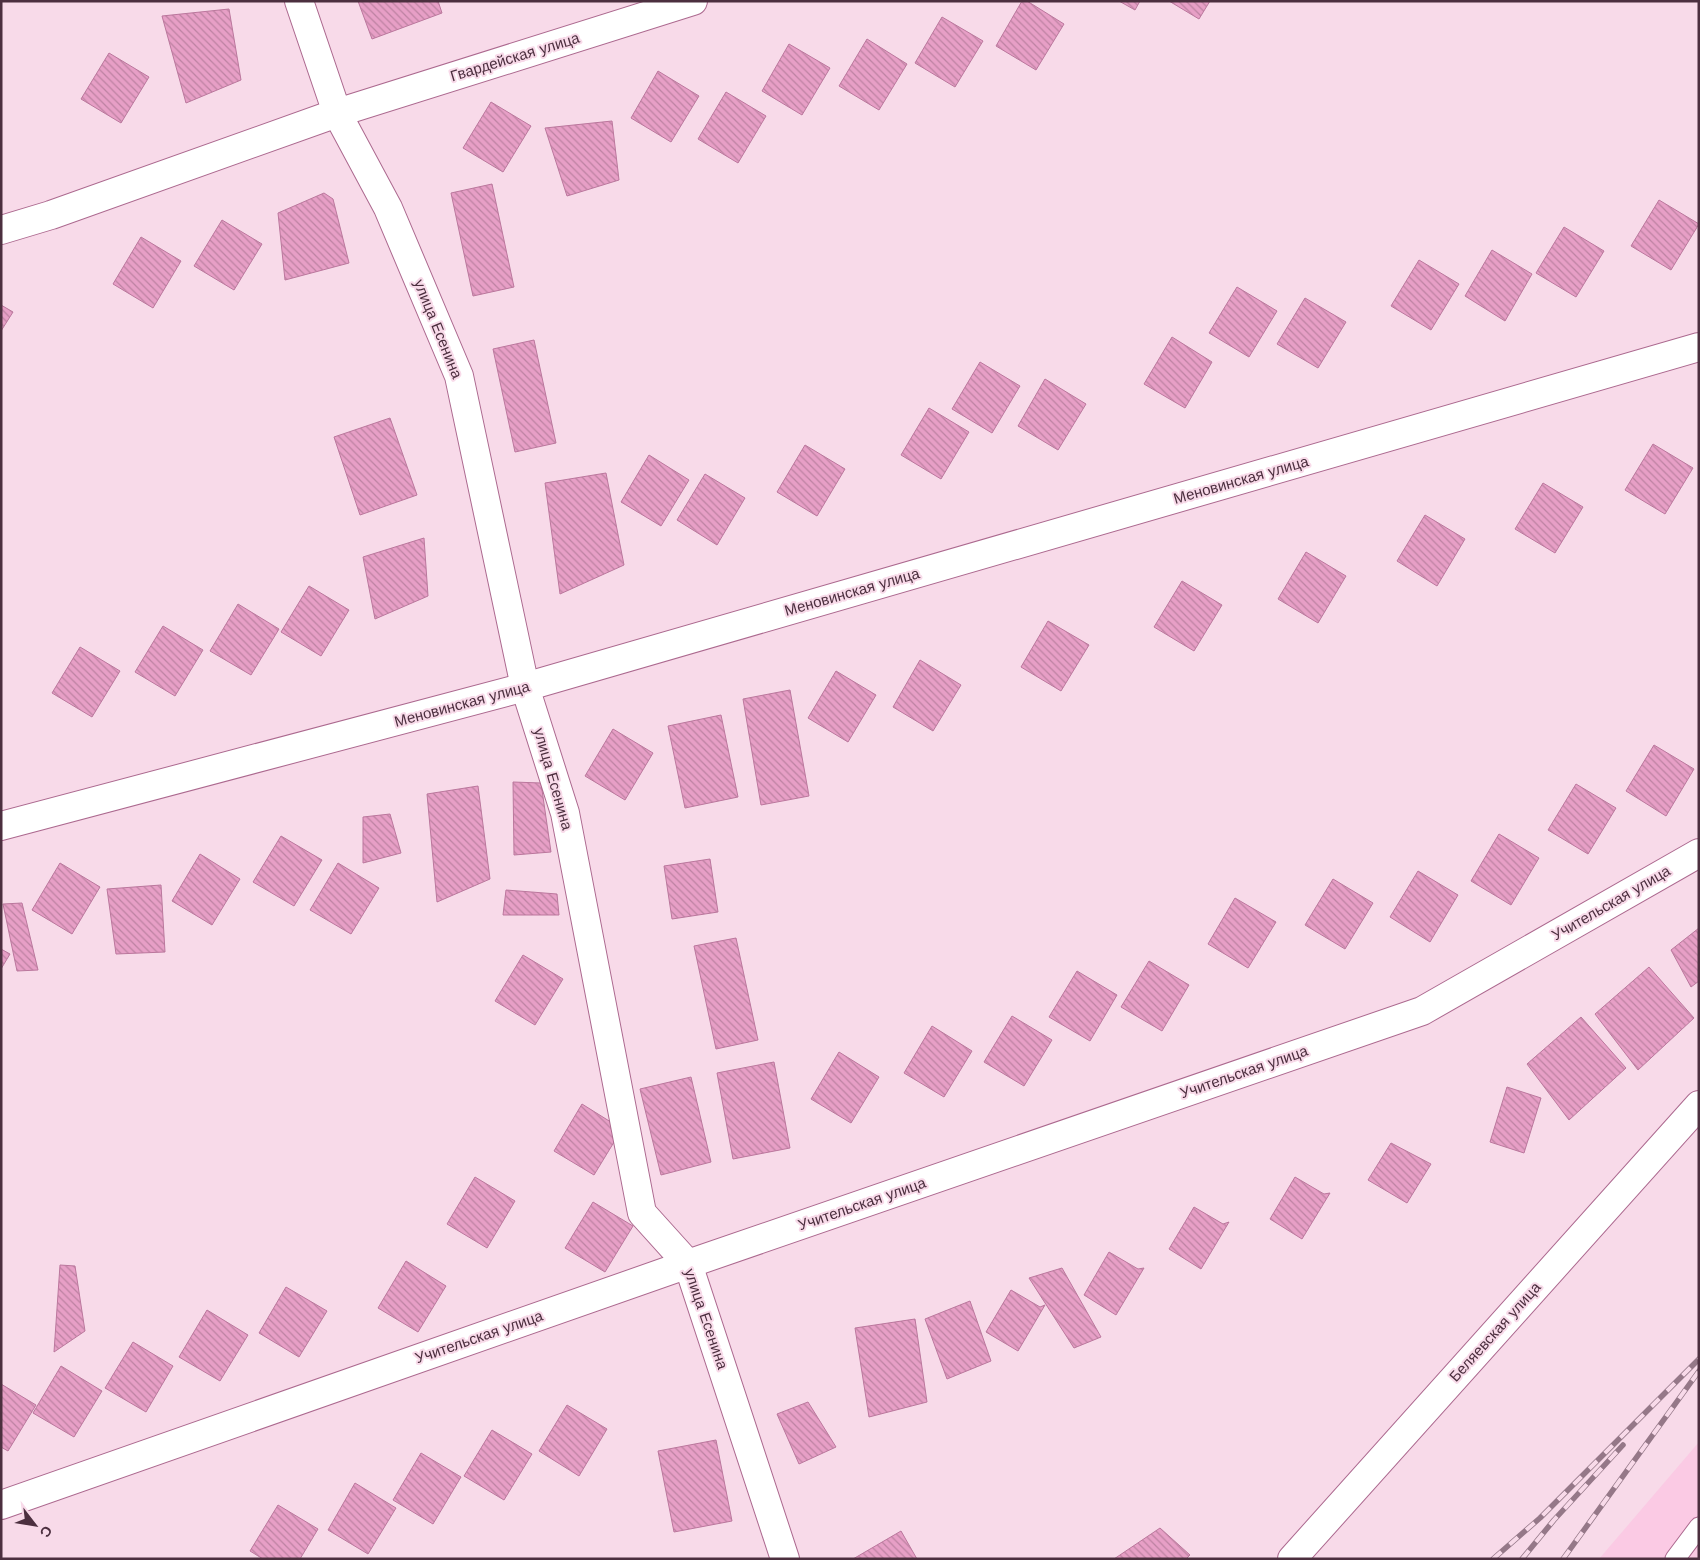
<svg xmlns="http://www.w3.org/2000/svg" width="1700" height="1560" viewBox="0 0 1700 1560" font-family="'Work Sans',sans-serif">
	<style>
		.built { fill: #fbcae4 }
		.building { fill: url(#building-back-hatch); stroke: #bb779d }
		.lines { fill: none; stroke-linecap: round; stroke-linejoin: round }
		.lane-casing { stroke: #ac698f; stroke-width: 21 }
		.street-casing { stroke: #ac698f; stroke-width: 30 }
		.primary-casing { stroke: #ac698f; stroke-width: 30 }
		.lane { stroke: #fff; stroke-width: 19 }
		.street { stroke: #fff; stroke-width: 28 }
		.primary { stroke: #fff; stroke-width: 28 }
		.rail-casing { stroke: #957888; stroke-width: 5.5 }
		.rail { stroke: #f8dae9; stroke-width: 4; stroke-dasharray: 11; stroke-linecap: butt }
		.labels { text-anchor: middle; dominant-baseline: central; stroke-width: 4; stroke-linejoin: round; paint-order: stroke }
		.street-label { font-size: 15px; fill: #4c2f3f; stroke: #f8dae9 }
	</style>
	<defs>
		<pattern id="building-back-hatch" width="6" height="6" patternUnits="userSpaceOnUse" patternTransform="scale(1.25)"><rect width="6" height="6" fill="#e79fc6"/><path d="M-1 5l2 2M0 0l6 6M5-1l2 2" fill="none" stroke="#bd82a2"/></pattern>
	</defs>
	<rect width="100%" height="100%" fill="#f8dae9"/>
	<polygon class="built" points="1699,1442 1699,1559 1599,1559"/>
	<g class="building">
		<polygon points="358,1 438,1 442,13 372,39"/>
		<polygon points="1022,1 1027,1 1064,24 1036,70 996,46"/>
		<polygon points="1119,1 1140,1 1135,10"/>
		<polygon points="1169,1 1210,1 1199,19"/>
		<polygon points="229,9 241,80 186,103 162,16"/>
		<polygon points="942,17 983,41 955,87 915,63"/>
		<polygon points="867,39 907,64 879,110 839,86"/>
		<polygon points="789,44 830,68 802,115 762,91"/>
		<polygon points="109,53 149,77 121,123 81,99"/>
		<polygon points="658,71 699,96 671,142 631,118"/>
		<polygon points="726,92 766,116 738,163 698,139"/>
		<polygon points="491,102 531,126 503,172 463,148"/>
		<polygon points="612,121 619,180 567,196 545,128"/>
		<polygon points="492,184 514,287 473,296 451,193"/>
		<polygon points="324,193 333,199 349,263 285,280 278,213"/>
		<polygon points="1659,200 1699,224 1671,270 1631,246"/>
		<polygon points="222,220 262,244 234,290 194,266"/>
		<polygon points="1564,227 1604,251 1576,297 1536,273"/>
		<polygon points="141,237 181,261 153,308 113,284"/>
		<polygon points="1492,250 1532,274 1505,321 1465,296"/>
		<polygon points="1419,260 1459,284 1431,330 1391,306"/>
		<polygon points="1237,287 1277,311 1249,357 1209,333"/>
		<polygon points="1305,298 1346,322 1318,368 1277,344"/>
		<polygon points="1,305 13,312 1,331"/>
		<polygon points="1172,337 1212,362 1185,408 1144,384"/>
		<polygon points="534,340 556,443 515,452 493,349"/>
		<polygon points="980,362 1020,386 992,433 952,409"/>
		<polygon points="1045,379 1086,404 1058,450 1018,426"/>
		<polygon points="929,408 969,432 941,479 901,455"/>
		<polygon points="390,418 417,495 360,515 334,437"/>
		<polygon points="1653,444 1693,468 1665,514 1625,490"/>
		<polygon points="805,445 845,469 817,516 777,492"/>
		<polygon points="649,455 689,480 661,526 621,502"/>
		<polygon points="606,473 624,565 560,594 545,483"/>
		<polygon points="705,474 745,498 717,545 677,520"/>
		<polygon points="1543,483 1583,507 1555,553 1515,529"/>
		<polygon points="1425,515 1465,539 1437,586 1397,561"/>
		<polygon points="424,538 428,596 375,619 363,557"/>
		<polygon points="1306,552 1346,576 1318,623 1278,599"/>
		<polygon points="1182,581 1222,605 1194,651 1154,627"/>
		<polygon points="309,586 349,610 321,656 281,632"/>
		<polygon points="238,604 279,629 251,675 210,651"/>
		<polygon points="1048,621 1089,645 1061,691 1021,667"/>
		<polygon points="163,626 203,650 175,696 135,672"/>
		<polygon points="80,647 120,671 92,717 52,693"/>
		<polygon points="920,660 961,685 933,731 893,707"/>
		<polygon points="836,671 876,695 848,742 808,718"/>
		<polygon points="790,690 809,796 761,805 743,699"/>
		<polygon points="721,715 738,797 685,808 668,726"/>
		<polygon points="613,729 653,753 625,800 585,776"/>
		<polygon points="1654,745 1694,769 1666,816 1626,791"/>
		<polygon points="513,782 541,783 551,852 514,855"/>
		<polygon points="1576,784 1616,808 1588,854 1548,830"/>
		<polygon points="478,786 490,879 437,902 427,794"/>
		<polygon points="390,814 401,853 363,863 363,817"/>
		<polygon points="1499,834 1539,858 1511,905 1471,881"/>
		<polygon points="281,836 322,860 294,906 253,882"/>
		<polygon points="200,854 240,879 212,925 172,901"/>
		<polygon points="710,859 718,912 672,919 664,866"/>
		<polygon points="60,863 100,887 72,934 32,910"/>
		<polygon points="338,863 379,888 351,934 310,910"/>
		<polygon points="1418,871 1458,895 1430,942 1390,917"/>
		<polygon points="1333,879 1373,903 1345,949 1305,925"/>
		<polygon points="161,885 165,952 116,954 107,889"/>
		<polygon points="506,890 557,894 559,915 503,915"/>
		<polygon points="1235,898 1276,922 1248,968 1208,944"/>
		<polygon points="22,903 38,970 17,971 3,904"/>
		<polygon points="1699,928 1699,981 1691,987 1671,950"/>
		<polygon points="736,938 758,1040 716,1049 694,946"/>
		<polygon points="1,949 10,954 1,969"/>
		<polygon points="523,955 563,979 535,1025 495,1001"/>
		<polygon points="1149,961 1189,985 1162,1031 1121,1007"/>
		<polygon points="1649,967 1694,1018 1638,1070 1595,1014"/>
		<polygon points="1077,971 1117,995 1090,1041 1049,1017"/>
		<polygon points="1012,1016 1052,1040 1024,1086 984,1062"/>
		<polygon points="1581,1017 1626,1068 1569,1120 1527,1064"/>
		<polygon points="932,1026 972,1051 944,1097 904,1073"/>
		<polygon points="839,1052 879,1077 851,1123 811,1099"/>
		<polygon points="774,1062 790,1148 733,1159 717,1073"/>
		<polygon points="691,1077 711,1162 661,1175 640,1089"/>
		<polygon points="1507,1087 1541,1098 1524,1153 1490,1142"/>
		<polygon points="582,1104 622,1129 594,1175 554,1151"/>
		<polygon points="1391,1143 1431,1164 1407,1203 1368,1180"/>
		<polygon points="475,1177 515,1201 487,1248 447,1224"/>
		<polygon points="1295,1177 1324,1194 1330,1193 1302,1239 1270,1219"/>
		<polygon points="593,1202 633,1226 605,1272 565,1248"/>
		<polygon points="1194,1207 1223,1224 1229,1222 1201,1269 1169,1249"/>
		<polygon points="1109,1252 1138,1269 1144,1268 1116,1315 1084,1295"/>
		<polygon points="406,1261 446,1286 418,1332 378,1308"/>
		<polygon points="60,1265 75,1266 85,1331 54,1352"/>
		<polygon points="1062,1268 1101,1337 1074,1348 1029,1278"/>
		<polygon points="286,1287 327,1311 299,1357 259,1333"/>
		<polygon points="1011,1290 1040,1307 1045,1305 1018,1351 986,1332"/>
		<polygon points="970,1301 991,1361 947,1379 925,1319"/>
		<polygon points="207,1310 248,1335 220,1381 179,1357"/>
		<polygon points="915,1319 927,1402 869,1417 855,1328"/>
		<polygon points="133,1342 173,1366 146,1412 105,1388"/>
		<polygon points="61,1366 102,1391 74,1437 33,1413"/>
		<polygon points="1,1384 36,1405 8,1451 1,1447"/>
		<polygon points="808,1402 836,1447 799,1464 777,1414"/>
		<polygon points="567,1405 607,1429 579,1476 539,1451"/>
		<polygon points="492,1430 532,1454 504,1500 464,1476"/>
		<polygon points="716,1440 732,1521 674,1532 658,1451"/>
		<polygon points="421,1453 461,1477 433,1524 393,1500"/>
		<polygon points="355,1483 396,1508 368,1554 328,1530"/>
		<polygon points="278,1505 318,1529 300,1559 263,1559 250,1551"/>
		<polygon points="1160,1528 1190,1555 1186,1559 1114,1559"/>
		<polygon points="901,1531 917,1559 853,1559"/>
	</g>
	<g class="lines">
		<g class="lane-casing">
			<polyline id="lane" points="1675,1559 1699,1527"/>
		</g>
		<g class="street-casing">
			<g id="street">
				<polyline points="299,1 337,113 388,208 459,376 525,687 565,813 642,1213 688,1264 785,1559"/>
				<polyline points="1,230 51,215 337,113 693,1"/>
				<polyline points="1,826 525,687 1699,347"/>
				<polyline points="1,1505 688,1264 1422,1011 1699,853"/>
			</g>
		</g>
		<g class="primary-casing">
			<polyline id="primary" points="1292,1559 1699,1105"/>
		</g>
		<use href="#lane" class="lane"/>
		<use href="#street" class="street"/>
		<use href="#primary" class="primary"/>
		<g class="rail-casing">
			<g id="rail">
				<polyline points="1493,1559 1540,1518 1699,1359"/>
				<polyline points="1522,1559 1554,1520 1623,1445"/>
				<polyline points="1563,1559 1699,1371"/>
			</g>
		</g>
		<use href="#rail" class="rail"/>
	</g>
	<g class="labels">
		<g class="street-label">
			<text transform="translate(515 57) rotate(-17)">Гвардейская улица</text>
			<text transform="translate(438 329) rotate(68)">улица Есенина</text>
			<text transform="translate(1241 480) rotate(-16)">Меновинская улица</text>
			<text transform="translate(852 592) rotate(-16)">Меновинская улица</text>
			<text transform="translate(462 704) rotate(-15)">Меновинская улица</text>
			<text transform="translate(553 779) rotate(74)">улица Есенина</text>
			<text transform="translate(1611 903) rotate(-30)">Учительская улица</text>
			<text transform="translate(1244 1072) rotate(-19)">Учительская улица</text>
			<text transform="translate(862 1204) rotate(-19)">Учительская улица</text>
			<text transform="translate(706 1319) rotate(71)">улица Есенина</text>
			<text transform="translate(1495 1332) rotate(-48)">Беляевская улица</text>
			<text transform="translate(479 1337) rotate(-19)">Учительская улица</text>
		</g>
	</g>
	<rect width="1700" height="1560" fill="none" stroke="#4c2f3f" stroke-width="5"/>
	<g transform="translate(35 1525) rotate(121)" stroke="#f8dae9" stroke-width="4" paint-order="stroke">
	<path d="M0-4L9 19L0 12L-9 19Z" fill="#4c2f3f"/>
	<text y="-8" font-size="14" font-weight="bold" text-anchor="middle" fill="#4c2f3f">С</text>
	</g>
</svg>
